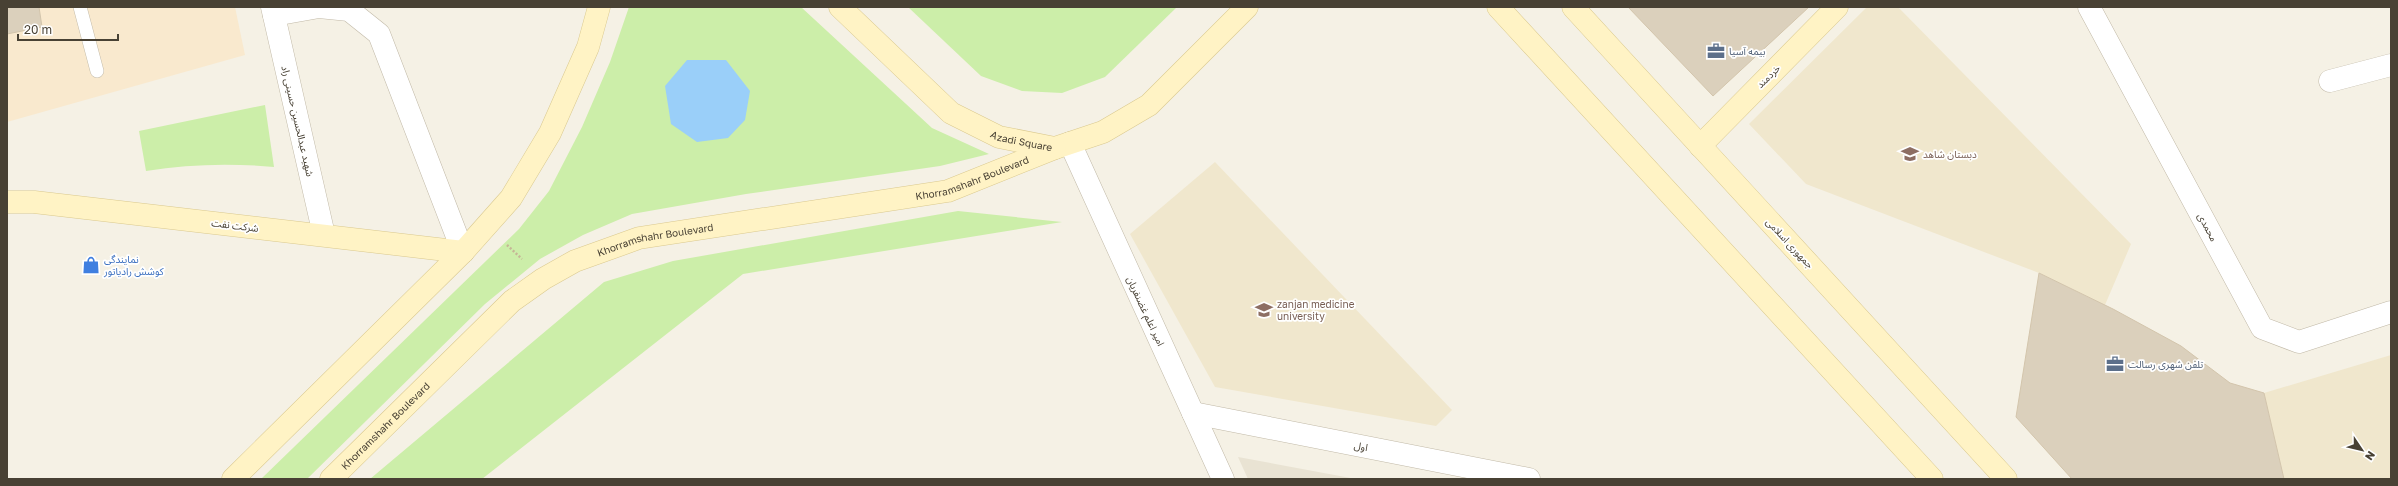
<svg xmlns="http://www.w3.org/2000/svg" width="2398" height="486" viewBox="0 0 2398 486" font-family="'Golos Text','Noto Sans Arabic',sans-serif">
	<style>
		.residential { fill: #e9e3d3 }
		.commercial { fill: #f9e9ce }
		.education { fill: #f0e7cd }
		.green { fill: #cceea9 }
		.water { fill: #9acff9 }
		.building { fill: #dbd0bc; stroke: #d3c5ac }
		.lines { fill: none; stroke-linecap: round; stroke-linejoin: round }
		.lane-casing { stroke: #c1b9a7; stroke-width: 14 }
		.street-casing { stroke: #c1b9a7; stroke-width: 23 }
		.secondary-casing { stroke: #dac98f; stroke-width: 23 }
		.path { stroke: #c5b696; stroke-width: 2.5; stroke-dasharray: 2 2; stroke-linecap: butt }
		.lane { stroke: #fff; stroke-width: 13 }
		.street { stroke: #fff; stroke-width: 22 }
		.secondary { stroke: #fff3c5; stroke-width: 22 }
		.labels { text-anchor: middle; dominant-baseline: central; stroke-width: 3.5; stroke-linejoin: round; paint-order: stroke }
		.service-label { font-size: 10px; fill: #4e5e75; stroke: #fff; text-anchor: start }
		.street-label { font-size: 10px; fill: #484134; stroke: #fff }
		.education-label { font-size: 10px; fill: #785e54; stroke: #fff; text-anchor: start }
		.shop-label { font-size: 10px; fill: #366cbe; stroke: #fff; text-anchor: start }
	</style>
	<rect width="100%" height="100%" fill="#f5f1e5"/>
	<polygon class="residential" points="1238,457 1356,479 1248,479"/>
	<polygon class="commercial" points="7,7 235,7 245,55 7,122"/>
	<g class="education">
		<polygon points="1867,7 1898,7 2131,244 2105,305 2039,273 1806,184 1749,124"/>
		<polygon points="1215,162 1452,410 1436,426 1215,387 1130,234"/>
		<polygon points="2391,355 2391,479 2284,479 2264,393"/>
	</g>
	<g class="green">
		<polygon points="629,7 801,7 932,128 989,154 940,166 746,194 632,214 583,235 540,259 485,304 307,479 261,479 519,229 549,191 582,127 610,62"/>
		<polygon points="908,7 1177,7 1105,77 1062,93 1022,91 981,76"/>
		<path d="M 265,105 L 274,167 C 231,163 189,164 146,171 L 139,131 Z"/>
		<polygon points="958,211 1062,222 743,274 482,479 370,479 604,282 673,261"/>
	</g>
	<polygon class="water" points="687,60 726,60 750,91 745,120 728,138 697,142 671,124 665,86"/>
	<g class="building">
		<polygon points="7,7 39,7 42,27 7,34"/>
		<polygon points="1628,7 1809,7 1713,96"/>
		<polygon points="2039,273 2113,309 2181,346 2230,383 2264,393 2284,479 2072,479 2016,417"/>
	</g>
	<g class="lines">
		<g class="lane-casing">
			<polyline id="lane" points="80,7 97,71"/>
		</g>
		<g class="street-casing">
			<g id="street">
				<polyline points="272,7 324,235"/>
				<polyline points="2089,7 2262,328 2299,342 2391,312"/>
				<polyline points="274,15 319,7 349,10 379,34 463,252"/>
				<polyline points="2330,81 2391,65"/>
				<polyline points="1070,143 1223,479"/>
				<polyline points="1193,413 1529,479"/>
			</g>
		</g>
		<g class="secondary-casing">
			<g id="secondary">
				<path id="s1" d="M 840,7 L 951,113 L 999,137 L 1055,148 L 1103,132 L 1149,105 L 1247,7"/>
				<polyline points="1498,7 1932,479"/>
				<polyline points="1573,7 2006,479"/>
				<polyline points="1700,146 1837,7"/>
				<polyline points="7,202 34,202 463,252"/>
				<polyline points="233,479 463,252 511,198 550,133 588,47 599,7"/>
				<path id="s2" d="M 331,479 L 512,301 L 543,279 L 575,261 L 639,238 L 948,191 L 1055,148"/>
			</g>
		</g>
		<polyline class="path" points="507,245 522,259"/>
		<use href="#lane" class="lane"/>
		<use href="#street" class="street"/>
		<use href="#secondary" class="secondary"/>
	</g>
	<defs>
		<g id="office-bare" transform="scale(1.38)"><path d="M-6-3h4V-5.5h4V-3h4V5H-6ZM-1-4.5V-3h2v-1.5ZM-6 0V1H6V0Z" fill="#5c6f8a" stroke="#fff" stroke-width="2.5" paint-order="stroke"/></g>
		<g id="school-bare" transform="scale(1.38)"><path d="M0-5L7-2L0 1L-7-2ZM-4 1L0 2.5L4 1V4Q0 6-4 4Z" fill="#8d6e63" stroke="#fff" stroke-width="2.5" paint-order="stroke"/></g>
		<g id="shop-bare" transform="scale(1.38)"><path d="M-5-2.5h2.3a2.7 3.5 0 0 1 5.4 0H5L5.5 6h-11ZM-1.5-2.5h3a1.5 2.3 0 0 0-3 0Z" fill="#3f7fe0" stroke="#fff" stroke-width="2.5" paint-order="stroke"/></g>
		<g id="university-bare" transform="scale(1.38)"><path d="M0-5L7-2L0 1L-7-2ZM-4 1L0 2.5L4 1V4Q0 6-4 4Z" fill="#8d6e63" stroke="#fff" stroke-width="2.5" paint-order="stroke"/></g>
	</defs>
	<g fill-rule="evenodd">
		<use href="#office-bare" x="1716" y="51"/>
		<use href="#school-bare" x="1910" y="154"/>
		<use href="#shop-bare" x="91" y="265"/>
		<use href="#university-bare" x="1264" y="310"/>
		<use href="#office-bare" x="2115" y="364"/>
	</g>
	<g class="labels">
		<g class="service-label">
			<text x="1729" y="51">بیمه آسیا</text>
			<text x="2128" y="364">تلفن شهری رسالت</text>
		</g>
		<g class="street-label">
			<text transform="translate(1768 76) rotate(-45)">خردمند</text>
			<text transform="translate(298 121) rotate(77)">شهید عبدالحسین حسینی راد</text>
			<text stroke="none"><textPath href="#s1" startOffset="230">Azadi Square</textPath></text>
			<text stroke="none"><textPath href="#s2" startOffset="736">Khorramshahr Boulevard</textPath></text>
			<text transform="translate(235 225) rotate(7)">شرکت نفت</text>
			<text transform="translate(2208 227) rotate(62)">محمدی</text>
			<text stroke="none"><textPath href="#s2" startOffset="412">Khorramshahr Boulevard</textPath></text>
			<text transform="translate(1790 243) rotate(47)">جمهوری اسلامی</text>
			<text transform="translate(1146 311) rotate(65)">امیر اعلم غضنفریان</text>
			<text stroke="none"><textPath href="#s2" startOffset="76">Khorramshahr Boulevard</textPath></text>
			<text transform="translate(1361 446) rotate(11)">اول</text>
		</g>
		<g class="education-label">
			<text x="1923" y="154">دبستان شاهد</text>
			<text x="1277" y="304">zanjan medicine<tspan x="1277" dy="12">university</tspan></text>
		</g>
		<g class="shop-label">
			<text x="104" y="259">نمایندگی<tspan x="104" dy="12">کوشش رادیاتور</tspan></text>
		</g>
	</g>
	<rect width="2398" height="486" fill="none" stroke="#484134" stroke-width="16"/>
	<g transform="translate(2362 450) rotate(125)" stroke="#ffffff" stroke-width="3" paint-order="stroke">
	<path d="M0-3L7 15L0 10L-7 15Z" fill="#484134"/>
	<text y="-6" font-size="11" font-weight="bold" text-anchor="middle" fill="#484134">N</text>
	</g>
	<path d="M18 34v6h100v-6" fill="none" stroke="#484134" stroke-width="2"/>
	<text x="24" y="34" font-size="12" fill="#484134" stroke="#ffffff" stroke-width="3" paint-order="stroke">20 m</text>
</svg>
